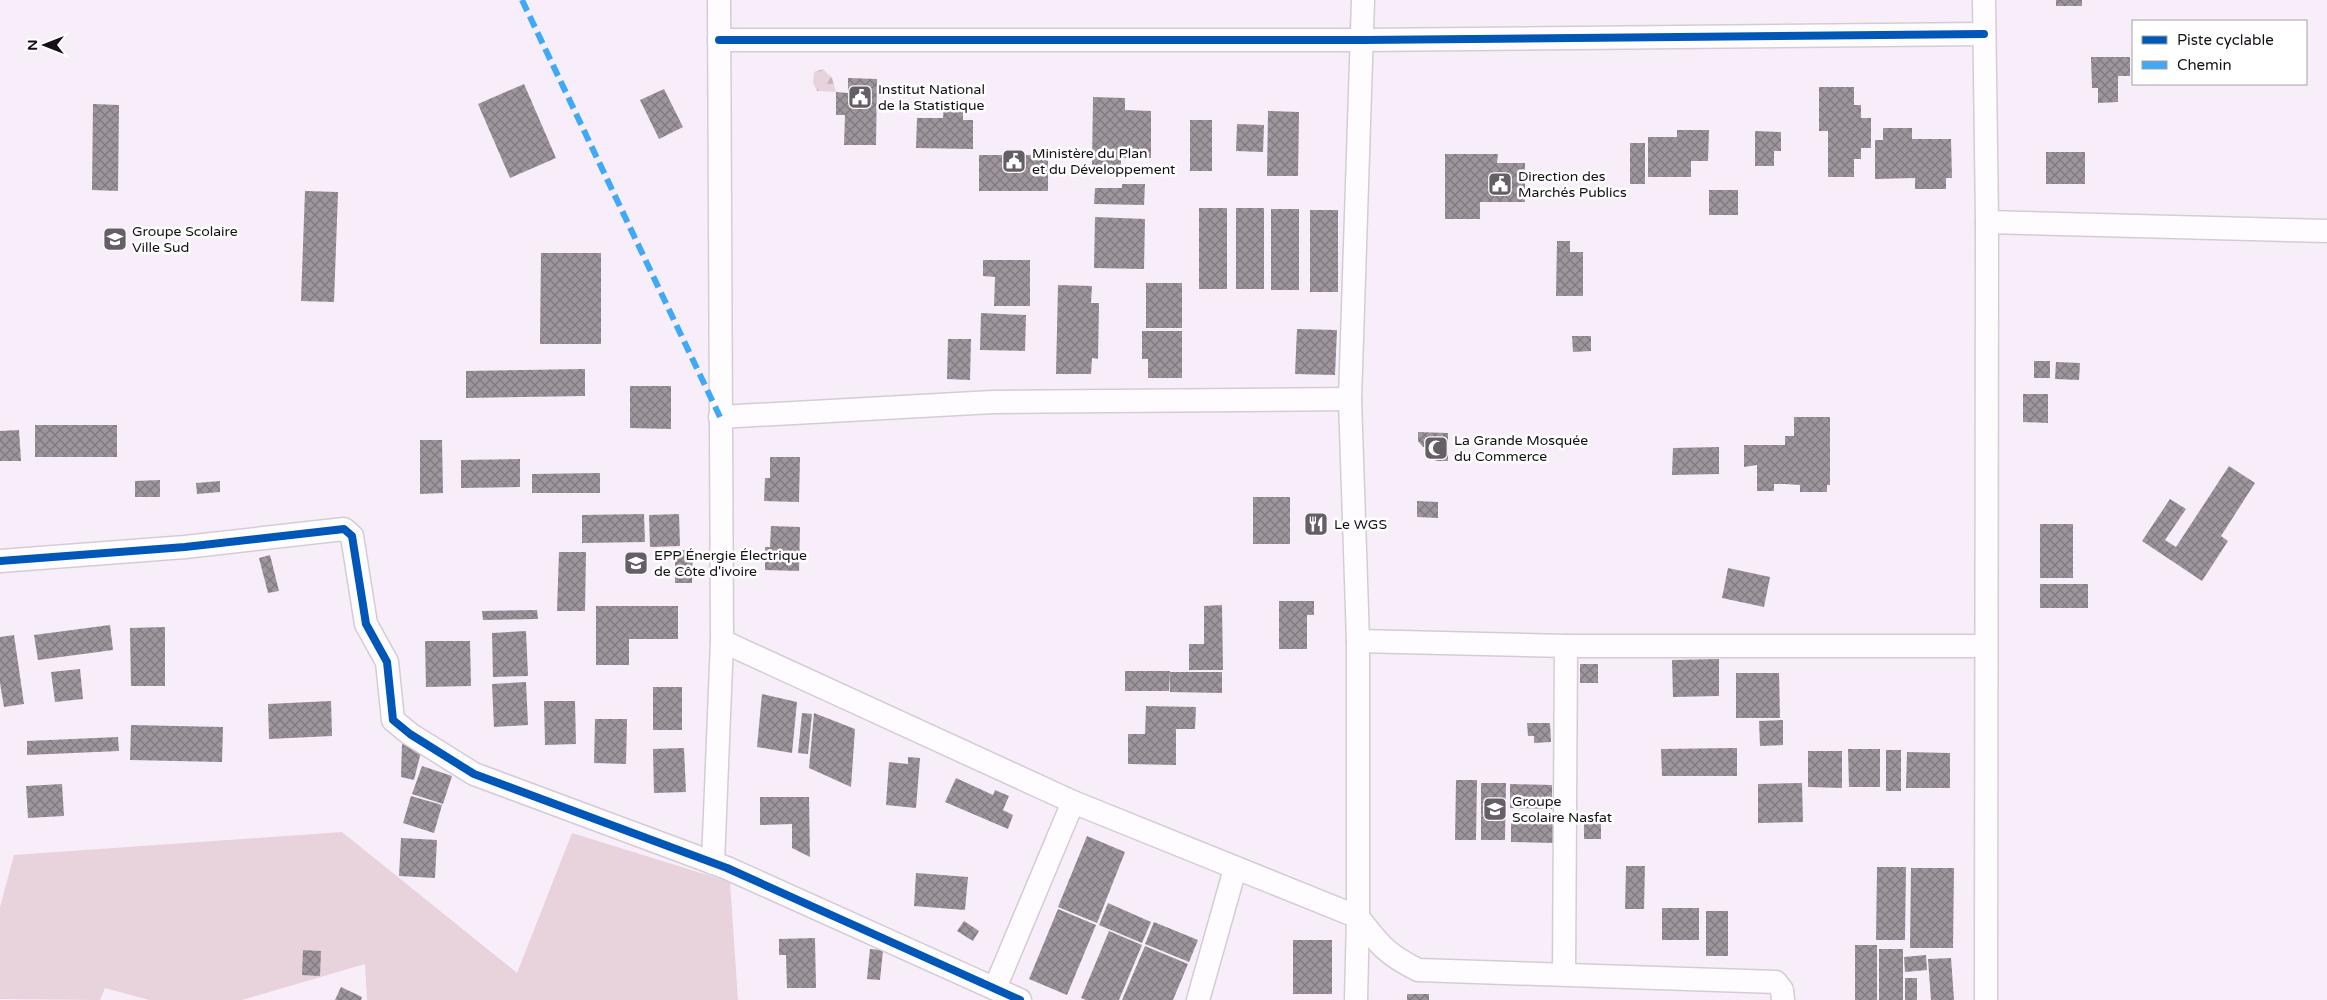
<svg xmlns="http://www.w3.org/2000/svg" width="2327" height="1000" viewBox="0 0 2327 1000" font-family="'Varela Round',sans-serif">
	<style>
		.green { fill: #e8d2dc }
		.forest { fill: url(#forest-firs) }
		.building { fill: url(#building-cross-hatch) }
		.lines { fill: none; stroke-linecap: round; stroke-linejoin: round }
		.street-casing { stroke: #d4ccd5; stroke-width: 25 }
		.street { stroke: #fefcfe; stroke-width: 22 }
		.quiet { stroke: #3fa9f5; stroke-width: 6; stroke-dasharray: 12 6; stroke-linecap: butt }
		.cycleway-casing { stroke: #fff; stroke-width: 11 }
		.cycleway { stroke: #0057b8; stroke-width: 8 }
		.labels { text-anchor: middle; dominant-baseline: central; stroke-width: 5; stroke-linejoin: round; paint-order: stroke }
		.poi-label { font-size: 14px; fill: #161017; stroke: #fff; text-anchor: start }
	</style>
	<defs>
		<pattern id="forest-firs" width="22" height="20" patternUnits="userSpaceOnUse" patternTransform="scale(1.25)"><rect width="22" height="20" fill="#e8d2dc"/><path d="M5 1l3.5 6h-7zM16 11l3.5 6h-7z" fill="#c6b3bc"/></pattern>
		<pattern id="building-cross-hatch" width="8" height="8" patternUnits="userSpaceOnUse" patternTransform="scale(1.25)"><rect width="8" height="8" fill="#9e959d"/><path d="M0 0l8 8M0 8l8-8" fill="none" stroke="#80787f"/></pattern>
	</defs>
	<rect width="100%" height="100%" fill="#f8eefa"/>
	<polygon class="green" points="342,832 517,973 572,833 730,882 738,1000 367,1000 365,964 242,1000 149,1000 105,988 100,1000 0,999 0,907 14,855"/>
	<polygon class="forest" points="823,69 832,78 836,92 817,91 813,83 814,72"/>
	<g class="building">
		<rect x="2056" y="0" width="26" height="6"/>
		<polygon points="2091,57 2130,57 2130,76 2118,76 2118,102 2098,103 2098,88 2092,88"/>
		<polygon points="848,78 877,79 876,145 844,145 845,115 836,115 836,92 848,93"/>
		<polygon points="524,84 556,158 510,178 478,104"/>
		<polygon points="1819,87 1854,87 1854,105 1861,105 1861,118 1871,118 1871,148 1861,148 1861,159 1854,159 1854,177 1828,177 1828,131 1819,131"/>
		<polygon points="664,89 683,127 659,139 640,100"/>
		<polygon points="1093,97 1125,98 1125,110 1151,111 1151,158 1121,158 1121,166 1092,165"/>
		<polygon points="93,104 119,105 118,191 92,190"/>
		<polygon points="944,106 963,106 963,120 973,120 973,149 916,148 917,118 943,118"/>
		<polygon points="1268,111 1299,112 1298,176 1267,176"/>
		<rect x="1190" y="120" width="22" height="51"/>
		<polygon points="1237,124 1264,125 1263,152 1236,151"/>
		<polygon points="1883,128 1912,128 1912,139 1951,139 1952,178 1946,178 1946,189 1915,189 1915,178 1875,179 1875,140 1883,140"/>
		<polygon points="1677,130 1709,130 1708,161 1691,161 1691,177 1648,177 1648,137 1677,137"/>
		<polygon points="1755,131 1781,132 1781,151 1774,151 1774,166 1755,166"/>
		<rect x="1630" y="143" width="15" height="41"/>
		<rect x="2046" y="152" width="39" height="32"/>
		<polygon points="1445,154 1498,154 1497,163 1525,163 1525,202 1480,202 1480,219 1445,219"/>
		<rect x="979" y="155" width="69" height="36"/>
		<polygon points="1122,184 1145,184 1144,205 1094,204 1095,188 1122,188"/>
		<rect x="1709" y="190" width="29" height="25"/>
		<polygon points="305,191 338,192 334,302 301,301"/>
		<rect x="1199" y="208" width="28" height="81"/>
		<rect x="1236" y="208" width="28" height="81"/>
		<rect x="1271" y="209" width="28" height="81"/>
		<rect x="1310" y="210" width="28" height="82"/>
		<polygon points="1095,217 1145,219 1144,269 1094,268"/>
		<polygon points="1557,241 1570,241 1570,252 1583,252 1583,296 1556,296"/>
		<polygon points="541,253 601,253 601,344 540,344"/>
		<polygon points="983,260 1030,260 1030,306 994,306 995,277 983,276"/>
		<rect x="1146" y="283" width="36" height="45"/>
		<polygon points="1058,285 1092,286 1091,303 1099,303 1098,359 1092,358 1091,374 1056,374"/>
		<polygon points="981,313 1026,315 1025,351 980,350"/>
		<polygon points="1297,329 1337,330 1335,375 1295,374"/>
		<polygon points="1142,331 1182,331 1182,378 1148,378 1148,359 1142,359"/>
		<polygon points="1572,336 1591,336 1591,351 1573,352"/>
		<polygon points="948,339 971,339 970,380 947,379"/>
		<rect x="2034" y="361" width="16" height="17"/>
		<polygon points="2056,362 2080,363 2079,380 2055,379"/>
		<polygon points="585,369 585,396 466,398 466,371"/>
		<polygon points="630,386 671,386 671,429 630,428"/>
		<polygon points="2023,394 2048,394 2048,423 2023,422"/>
		<polygon points="1794,417 1830,417 1830,485 1827,485 1827,492 1800,492 1800,485 1785,484 1774,484 1774,491 1757,491 1757,465 1744,467 1744,445 1785,445 1785,436 1794,436"/>
		<rect x="35" y="425" width="82" height="32"/>
		<polygon points="19,430 21,461 0,461 0,431"/>
		<polygon points="1418,432 1448,433 1448,461 1436,461 1429,447 1423,447 1418,441"/>
		<polygon points="420,440 442,440 443,493 420,494"/>
		<polygon points="1719,447 1719,474 1672,475 1673,448"/>
		<polygon points="770,457 800,457 799,502 764,501 765,478 770,478"/>
		<polygon points="520,459 520,487 461,488 461,460"/>
		<polygon points="2229,466 2255,483 2221,536 2228,541 2202,581 2142,541 2170,499 2186,509 2165,540 2176,547"/>
		<polygon points="600,473 600,493 532,493 532,474"/>
		<polygon points="160,480 160,497 135,497 135,481"/>
		<polygon points="220,481 220,492 197,494 196,483"/>
		<rect x="1253" y="497" width="37" height="47"/>
		<polygon points="1417,501 1438,502 1438,518 1417,517"/>
		<polygon points="644,514 645,542 582,543 582,515"/>
		<polygon points="679,514 680,546 650,547 649,515"/>
		<rect x="2040" y="524" width="33" height="54"/>
		<polygon points="771,526 800,527 799,571 765,570 765,547 770,547"/>
		<polygon points="675,550 693,550 692,583 675,583"/>
		<polygon points="559,552 586,552 585,611 557,611"/>
		<polygon points="270,555 279,591 268,593 259,558"/>
		<polygon points="1728,568 1770,577 1764,607 1722,598"/>
		<rect x="2040" y="584" width="48" height="24"/>
		<polygon points="1279,601 1314,601 1314,615 1307,615 1307,649 1279,649"/>
		<polygon points="1222,605 1223,670 1189,670 1189,644 1204,644 1204,606"/>
		<polygon points="596,606 678,606 678,639 629,639 629,665 596,665"/>
		<polygon points="537,610 538,619 483,620 482,611"/>
		<polygon points="110,625 113,650 38,660 34,635"/>
		<polygon points="165,627 165,686 131,686 130,628"/>
		<polygon points="526,631 528,676 493,677 492,633"/>
		<polygon points="14,635 24,704 4,707 0,683 0,637"/>
		<polygon points="425,641 470,641 471,686 426,687"/>
		<polygon points="1719,659 1719,696 1673,697 1672,660"/>
		<rect x="1580" y="664" width="18" height="19"/>
		<polygon points="80,669 83,699 55,702 51,672"/>
		<polygon points="1125,671 1170,671 1169,691 1125,691"/>
		<polygon points="1170,672 1222,672 1222,693 1170,692"/>
		<polygon points="1736,673 1779,673 1780,718 1736,718"/>
		<polygon points="526,682 528,725 494,727 492,684"/>
		<rect x="653" y="687" width="29" height="43"/>
		<polygon points="762,694 797,702 792,753 757,747"/>
		<polygon points="331,701 332,736 269,739 268,704"/>
		<polygon points="544,701 575,701 576,744 545,745"/>
		<polygon points="1146,706 1196,707 1195,729 1176,729 1176,765 1128,764 1128,734 1145,734"/>
		<polygon points="802,713 812,714 808,754 798,753"/>
		<polygon points="814,713 855,729 851,787 809,768"/>
		<polygon points="595,719 627,719 626,764 594,763"/>
		<polygon points="1783,720 1783,745 1760,746 1759,721"/>
		<polygon points="1527,723 1550,723 1551,742 1534,743 1534,736 1528,736"/>
		<polygon points="131,725 223,727 222,762 130,760"/>
		<polygon points="118,737 119,751 27,755 27,741"/>
		<polygon points="402,743 421,752 414,780 401,777"/>
		<polygon points="684,748 686,792 654,793 653,749"/>
		<polygon points="1737,748 1737,776 1662,776 1661,749"/>
		<polygon points="1848,749 1880,749 1880,787 1849,787"/>
		<rect x="1886" y="750" width="15" height="41"/>
		<polygon points="1808,751 1842,751 1842,788 1808,787"/>
		<polygon points="1907,752 1950,753 1950,788 1906,788"/>
		<polygon points="908,757 920,758 916,808 886,805 889,762 908,764"/>
		<polygon points="422,766 452,776 443,804 412,794"/>
		<polygon points="956,778 993,795 995,790 1009,796 1003,810 1013,815 1008,829 945,802"/>
		<polygon points="1456,780 1477,780 1476,840 1455,840"/>
		<polygon points="1481,783 1506,783 1505,840 1481,840"/>
		<polygon points="1802,783 1803,822 1758,823 1758,784"/>
		<polygon points="62,784 64,816 28,818 26,786"/>
		<polygon points="1510,784 1552,785 1552,809 1510,808"/>
		<polygon points="411,796 442,805 434,833 403,823"/>
		<polygon points="760,797 809,797 810,857 792,848 792,824 760,825"/>
		<polygon points="1511,814 1553,815 1553,843 1511,842"/>
		<rect x="1584" y="821" width="17" height="18"/>
		<polygon points="1087,836 1125,852 1097,923 1058,907"/>
		<polygon points="401,838 437,840 435,878 399,876"/>
		<polygon points="1626,866 1645,866 1644,909 1625,909"/>
		<polygon points="1877,867 1906,867 1905,940 1876,940"/>
		<polygon points="1911,868 1954,868 1953,948 1910,948"/>
		<polygon points="916,873 968,877 965,910 914,906"/>
		<polygon points="1108,903 1151,922 1142,943 1099,925"/>
		<rect x="1662" y="908" width="37" height="32"/>
		<polygon points="1058,909 1096,925 1067,995 1029,979"/>
		<rect x="1706" y="911" width="22" height="45"/>
		<polygon points="964,921 979,931 973,941 957,931"/>
		<polygon points="1154,922 1198,940 1189,962 1145,944"/>
		<polygon points="1109,931 1142,945 1119,1000 1086,1000 1081,998"/>
		<polygon points="815,938 816,988 787,988 786,955 779,955 779,939"/>
		<rect x="1293" y="940" width="39" height="54"/>
		<rect x="1855" y="945" width="22" height="55"/>
		<polygon points="1145,946 1188,964 1173,1000 1122,1000"/>
		<polygon points="870,949 883,950 880,980 867,979"/>
		<rect x="1879" y="949" width="24" height="51"/>
		<polygon points="303,950 321,951 320,976 302,975"/>
		<polygon points="1926,955 1927,970 1905,972 1904,957"/>
		<polygon points="1951,958 1954,1000 1931,1000 1928,959"/>
		<rect x="1905" y="978" width="12" height="22"/>
		<polygon points="341,987 362,997 361,1000 335,1000"/>
		<rect x="1407" y="994" width="22" height="6"/>
	</g>
	<g class="lines">
		<g class="street-casing">
			<g id="street">
				<polyline points="1984,0 1987,222 1986,1000"/>
				<polyline points="719,40 1363,40 1984,34"/>
				<polyline points="1987,222 2327,231"/>
				<polyline points="720,417 993,402 1350,399"/>
				<polyline points="0,561 185,547 344,529 352,536 366,624 387,662 393,720 410,734 474,774 727,868 1020,1000"/>
				<path d="M 722,641 L 1073,802 L 1358,917 C 1380,945 1386,954 1418,970 L 1776,982 L 1782,990 L 1783,1000"/>
				<polyline points="1358,641 1566,646 1986,646"/>
				<polyline points="713,863 722,641 719,0"/>
				<polyline points="1564,974 1566,646"/>
				<polyline points="995,988 1073,802"/>
				<polyline points="1198,1000 1235,869"/>
				<polyline points="1356,1000 1358,917 1358,641 1350,399 1363,0"/>
			</g>
		</g>
		<use href="#street" class="street"/>
		<polyline class="quiet" points="522,0 720,417"/>
		<g class="cycleway-casing">
			<g id="cycleway">
				<polyline points="719,40 1363,40 1984,34"/>
				<polyline points="0,561 185,547 344,529 352,536 366,624 387,662 393,720 410,734 474,774 727,868 1020,1000"/>
			</g>
		</g>
		<use href="#cycleway" class="cycleway"/>
	</g>
	<defs>
		<g id="civic-square" transform="scale(1.25)"><rect x="-9" y="-9" width="18" height="18" rx="4" fill="#655e66" stroke="#fff"/><path d="M-.6-6.5H3V-4.5H.6V-3L4-1V1h2V6H-6V1h2V-1L-.6-3ZM-1.2 2.5V6h2.4V2.5Z" fill="#fff"/></g>
		<g id="school-square" transform="scale(1.25)"><rect x="-9" y="-9" width="18" height="18" rx="4" fill="#655e66" stroke="#fff"/><path d="M0-5L7-2L0 1L-7-2ZM-4 1L0 2.5L4 1V4Q0 6-4 4Z" fill="#fff"/></g>
		<g id="mosque-square" transform="scale(1.25)"><rect x="-9" y="-9" width="18" height="18" rx="4" fill="#655e66" stroke="#fff"/><path d="M3.5-4.9A6 6 0 1 0 3.5 4.9A5 5 0 1 1 3.5-4.9Z" fill="#fff"/></g>
		<g id="restaurant-square" transform="scale(1.25)"><rect x="-9" y="-9" width="18" height="18" rx="4" fill="#655e66" stroke="#fff"/><path d="M-5-6h1v4h1v-4h1v4h1v-4h1v5L-1.5 .5V6h-2V.5L-5-1ZM5-6V6H3V1.5H1.5Q1.5-4 5-6Z" fill="#fff"/></g>
	</defs>
	<g fill-rule="evenodd">
		<use href="#civic-square" x="860" y="97"/>
		<use href="#civic-square" x="1014" y="161"/>
		<use href="#civic-square" x="1500" y="184"/>
		<use href="#school-square" x="115" y="239"/>
		<use href="#mosque-square" x="1436" y="448"/>
		<use href="#restaurant-square" x="1316" y="524"/>
		<use href="#school-square" x="636" y="563"/>
		<use href="#school-square" x="1495" y="809"/>
	</g>
	<g class="labels">
		<g class="poi-label">
			<text x="878" y="89">Institut National<tspan x="878" dy="16">de la Statistique</tspan></text>
			<text x="1032" y="153">Ministère du Plan<tspan x="1032" dy="16">et du Développement</tspan></text>
			<text x="1518" y="176">Direction des<tspan x="1518" dy="16">Marchés Publics</tspan></text>
			<text x="132" y="231">Groupe Scolaire<tspan x="132" dy="16">Ville Sud</tspan></text>
			<text x="1454" y="440">La Grande Mosquée<tspan x="1454" dy="16">du Commerce</tspan></text>
			<text x="1334" y="524">Le WGS</text>
			<text x="654" y="555">EPP Énergie Électrique<tspan x="654" dy="16">de Côte d'ivoire</tspan></text>
			<text x="1512" y="801">Groupe<tspan x="1512" dy="16">Scolaire Nasfat</tspan></text>
		</g>
	</g>
	<rect x="2132" y="20" width="175" height="65" fill="#ffffff" stroke="#a29fa2"/>
	<rect x="2142" y="36" width="25" height="8" fill="#0057b8" stroke="#a29fa2"/>
	<text x="2177" y="45" font-size="15" fill="#161017">Piste cyclable</text>
	<rect x="2142" y="61" width="25" height="8" fill="#3fa9f5" stroke="#a29fa2"/>
	<text x="2177" y="70" font-size="15" fill="#161017">Chemin</text>
	<g transform="translate(45 45) rotate(270)" stroke="#ffffff" stroke-width="4" paint-order="stroke">
	<path d="M0-4L9 19L0 12L-9 19Z" fill="#161017"/>
	<text y="-8" font-size="14" font-weight="bold" text-anchor="middle" fill="#161017">N</text>
	</g>
</svg>
